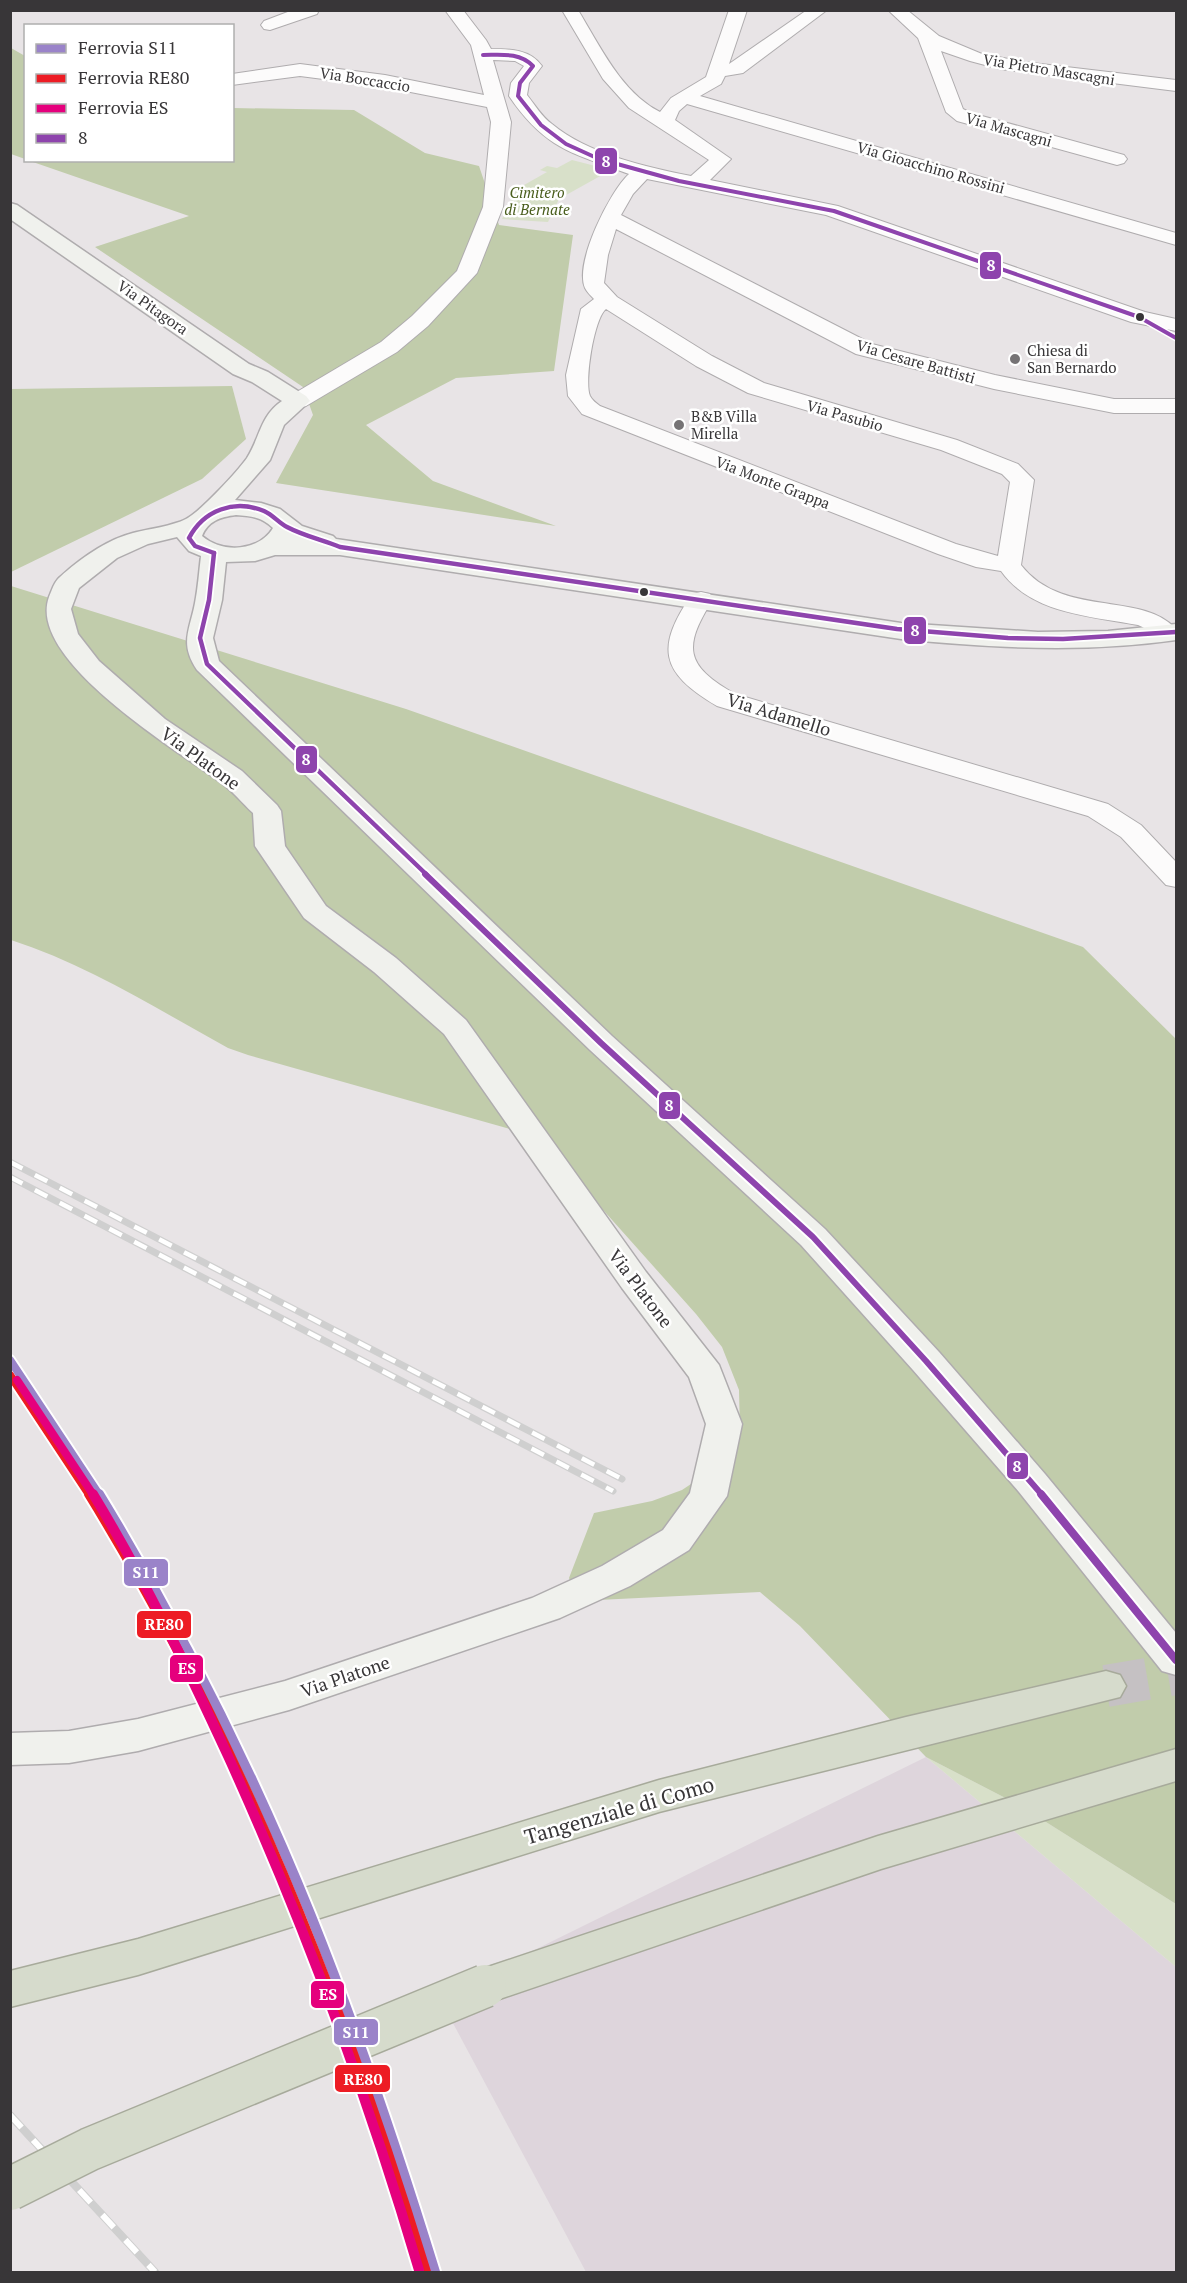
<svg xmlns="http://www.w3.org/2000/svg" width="1187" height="2283" viewBox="0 0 1187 2283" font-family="'PT Serif',serif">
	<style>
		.built { fill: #ded5dc }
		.green { fill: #d8e0c9 }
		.forest { fill: #c1ccab }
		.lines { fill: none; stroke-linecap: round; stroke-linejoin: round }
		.highway-tunnel { stroke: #c5c1c3; stroke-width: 42; stroke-dasharray: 42 21; stroke-linecap: butt }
		.street-casing { stroke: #afacae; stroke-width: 2 }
		.secondary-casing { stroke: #afacae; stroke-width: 3 }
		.highway-casing { stroke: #a7aa9b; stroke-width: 3 }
		.street { fill: #fcfbfb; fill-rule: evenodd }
		.secondary { fill: #f0f1ed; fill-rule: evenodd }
		.highway { fill: #d6dbcc; fill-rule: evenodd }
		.rail-far1-casing { stroke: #cfcfcf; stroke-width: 7 }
		.rail-casing { stroke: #cfcfcf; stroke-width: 8 }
		.rail-far1 { stroke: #fff; stroke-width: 4.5; stroke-dasharray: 14; stroke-linecap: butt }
		.rail { stroke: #fff; stroke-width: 6; stroke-dasharray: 17; stroke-linecap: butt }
		.highway-bridge-casing { stroke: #a7aa9b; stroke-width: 45; stroke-linecap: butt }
		.highway-bridge { stroke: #d6dbcc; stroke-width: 42 }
		.bus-1-far3-casing { stroke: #fff; stroke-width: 7 }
		.bus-1-far2-casing { stroke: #fff; stroke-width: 8 }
		.bus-1-far1-casing { stroke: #fff; stroke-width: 10 }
		.bus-1-casing { stroke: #fff; stroke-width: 12 }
		.bus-1-far3 { stroke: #8e44ad; stroke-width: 4 }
		.bus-1-far2 { stroke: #8e44ad; stroke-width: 4.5 }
		.bus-1-far1 { stroke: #8e44ad; stroke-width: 6 }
		.bus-1 { stroke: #8e44ad; stroke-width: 8 }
		.rail-1-far1-casing { stroke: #fff; stroke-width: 12 }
		.rail-1-casing { stroke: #fff; stroke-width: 14 }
		.rail-2-far1-casing { stroke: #fff; stroke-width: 12 }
		.rail-2-casing { stroke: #fff; stroke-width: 14 }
		.rail-3-far1-casing { stroke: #fff; stroke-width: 12 }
		.rail-3-casing { stroke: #fff; stroke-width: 14 }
		.rail-1-far1 { stroke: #9a83c9; stroke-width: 8 }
		.rail-1 { stroke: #9a83c9; stroke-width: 10 }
		.rail-2-far1 { stroke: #ed1c24; stroke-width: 8 }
		.rail-2 { stroke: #ed1c24; stroke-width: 10 }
		.rail-3-far1 { stroke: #e5007d; stroke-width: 8 }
		.rail-3 { stroke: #e5007d; stroke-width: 10 }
		.bus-dot { fill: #383638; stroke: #fff; stroke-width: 2 }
		.poi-dot { fill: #767375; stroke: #fff; stroke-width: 2 }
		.labels { text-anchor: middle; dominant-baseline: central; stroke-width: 5; stroke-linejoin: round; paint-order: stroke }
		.far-street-label { font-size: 15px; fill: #383638; stroke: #fff }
		.far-park-label { font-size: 15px; font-style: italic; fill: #4a5e1d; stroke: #fff }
		.far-poi-label { font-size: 15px; fill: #383638; stroke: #fff; text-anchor: start }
		.street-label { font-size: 18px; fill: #383638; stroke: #fff }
		.near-street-label { font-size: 21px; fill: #383638; stroke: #fff }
		.line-badge { stroke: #fff; stroke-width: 2 }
		.badge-label { font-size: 16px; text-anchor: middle; font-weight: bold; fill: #fff }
	</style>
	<rect width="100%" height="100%" fill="#e8e4e6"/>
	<polygon class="built" points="926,1757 1176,1967 1176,2272 586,2272 439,1997"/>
	<g class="green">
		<polygon points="572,160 611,170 559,199 548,222 502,219 517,189 547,172 540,170 547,166 557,168"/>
		<polygon points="926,1757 1019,1805 1176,1904 1176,1967"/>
	</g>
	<g class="forest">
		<polygon points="11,48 25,56 25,159 11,154"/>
		<polygon points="233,108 354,110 425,153 479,166 499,225 573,235 554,371 456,378 366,425 433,481 556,526 276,483 313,415 303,387 95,247 189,216 30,161 232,160"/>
		<polygon points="232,386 246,439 202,479 11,572 11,389"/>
		<path d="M 11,586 L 406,709 L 1083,947 L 1176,1039 L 1176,1904 L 1019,1805 L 926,1757 L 800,1626 L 760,1592 L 578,1601 L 569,1578 L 594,1513 L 652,1501 L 682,1490 L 709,1472 L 740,1433 L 739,1390 L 722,1347 L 696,1314 L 538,1137 L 248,1055 L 228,1048 C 157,1009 88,965 11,940 Z"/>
	</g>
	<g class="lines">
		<polyline class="highway-tunnel" points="1106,1686 1176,1674"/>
		<g class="street-casing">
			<g id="street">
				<polygon points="293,10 319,10 317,14 270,30 264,29 261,25 264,21"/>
				<path d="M 445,10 L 463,10 L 486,40 L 491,49 C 510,49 530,49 542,66 L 529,83 L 527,95 C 535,105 542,117 552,124 C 588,154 646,167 691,176 L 709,160 L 629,108 L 603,79 L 562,10 L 578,10 C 600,46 621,92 660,112 L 671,98 L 706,77 L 729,10 L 747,10 L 729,64 L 807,10 L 827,10 L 743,73 L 725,76 L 721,84 L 700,96 L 1176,233 L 1176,245 L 687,104 L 679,111 L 675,120 L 731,159 L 710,180 L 838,206 L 1145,312 L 1176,319 L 1176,331 L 1131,322 L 826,215 L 647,179 L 633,194 L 621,215 L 872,344 L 995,375 L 1114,399 L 1176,399 L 1176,413 L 1114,413 L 994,389 L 856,354 L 616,229 L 608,255 L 604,283 L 617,297 L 712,356 L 764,383 L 957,440 L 1018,464 L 1034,480 L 1021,565 C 1062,618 1140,591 1175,628 L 1175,638 C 1158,643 1153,631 1138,625 C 1090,616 1032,614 1001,571 L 976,567 L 938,554 L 582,414 L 568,396 L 566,375 L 581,309 L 594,299 C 591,296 587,292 585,288 C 574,263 610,191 629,174 C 572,153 545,149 509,96 L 511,83 L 524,66 L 515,61 L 493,60 L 511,122 L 503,207 L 477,273 L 428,326 L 397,352 L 306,406 L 298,408 L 290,406 L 287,401 L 290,396 L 381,342 L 412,316 L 457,271 L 483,207 L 491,122 L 487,107 L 385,87 L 300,76 L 232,85 L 232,74 L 300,64 L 385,75 L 484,95 L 471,45 ZM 606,309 L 696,366 L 748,393 L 941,450 L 1002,474 L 1010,482 L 998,556 L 956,544 L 600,406 C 596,403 592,400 590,396 C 584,382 594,318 606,309 Z"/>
				<polygon points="888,10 907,10 939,36 982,54 1024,62 1176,80 1176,91 1000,69 970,61 941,51 963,109 971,113 1124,155 1127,159 1124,163 1117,165 957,121 946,112 918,38"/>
				<path d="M 701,592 L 710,594 L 713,599 C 683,647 684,665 735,694 L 1108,804 L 1141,825 L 1176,862 L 1176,887 L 1166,885 L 1121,837 L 1088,816 L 717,706 C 659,672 656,647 692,594 Z"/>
			</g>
		</g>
		<g class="secondary-casing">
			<path id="secondary" d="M 10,203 L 17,205 L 249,364 L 268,372 L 306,396 L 310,401 L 284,425 L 270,460 L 235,500 L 261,503 L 280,509 L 302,526 L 333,536 L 336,539 L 901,623 L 1038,632 L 1108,631 L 1176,624 L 1176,640 C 1085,653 993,648 901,639 L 340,555 L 275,555 L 255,561 L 226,562 L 222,600 L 213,638 L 219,661 L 612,1036 L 825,1229 L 939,1352 L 1045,1474 L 1176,1633 L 1176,1675 L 1162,1671 L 1019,1492 L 913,1370 L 801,1245 L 590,1050 L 197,670 C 179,643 190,630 195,603 C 198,588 199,572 201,556 L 189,551 L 177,537 L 148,544 L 117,558 L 79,588 L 71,609 L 78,634 L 99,661 L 165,719 L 242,771 L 277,805 L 281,811 L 285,846 L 326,906 L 396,958 L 466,1020 L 646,1272 L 719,1365 L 742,1424 L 727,1496 L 689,1550 L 630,1586 L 560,1618 L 289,1710 L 138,1751 L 69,1763 L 10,1765 L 10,1733 L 69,1731 L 138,1719 L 285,1681 L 532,1598 L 602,1566 L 663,1530 L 690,1493 L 706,1424 L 689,1377 L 622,1288 L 444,1034 L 374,972 L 304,918 L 255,846 L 253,813 C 242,803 232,790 220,782 C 177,750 26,660 49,597 C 52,590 54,582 60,577 C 80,559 106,540 133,533 C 148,529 173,526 186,519 C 200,512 237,472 247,458 C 260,438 260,416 282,401 L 252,382 L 233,374 L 10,219 ZM 236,515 C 251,516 262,517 273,528 C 259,551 223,554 202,536 C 208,521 220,517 236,515 Z"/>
		</g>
		<g class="highway-casing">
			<g id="highway">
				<polygon points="1106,1671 1120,1675 1126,1686 1120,1697 659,1812 138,1975 10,2007 10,1971 138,1939 659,1780 906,1717"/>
				<polygon points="1176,1749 1176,1781 881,1869 485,2004 470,1999 463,1986 470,1973 878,1836"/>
			</g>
		</g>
		<use href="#street" class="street"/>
		<use href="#secondary" class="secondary"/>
		<use href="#highway" class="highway"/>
		<g class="rail-far1-casing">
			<g id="rail-far1">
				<polyline points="10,1162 622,1479"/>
				<polyline points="10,1177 613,1491"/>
			</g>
		</g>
		<g class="rail-casing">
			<polyline id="rail" points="10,2115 155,2272"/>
		</g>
		<use href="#rail-far1" class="rail-far1"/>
		<use href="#rail" class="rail"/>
		<g class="highway-bridge-casing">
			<polyline id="highway-bridge" points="10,2189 90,2149 485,1986"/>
		</g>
		<use href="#highway-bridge" class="highway-bridge"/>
		<g class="bus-1-far3-casing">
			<path id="bus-1-far3" d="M 483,55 C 501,55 519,52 533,66 L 520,83 L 518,96 L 541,125 L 566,144 L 599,159 L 679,181 L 834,211 L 1139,317 L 1176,338"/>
		</g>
		<g class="bus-1-far2-casing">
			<g id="bus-1-far2">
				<polyline points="214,553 209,600 200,638 207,664 427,875"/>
				<path d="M 214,553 L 195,546 L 189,538 C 204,510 234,499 264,511 C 273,515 279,523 287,527 C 304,536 323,540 340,547 L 897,629 L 1008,638 L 1063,639 L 1176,632"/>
			</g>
		</g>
		<g class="bus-1-far1-casing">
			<polyline id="bus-1-far1" points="425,874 601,1043 813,1237 926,1361 1043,1496"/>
		</g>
		<g class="bus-1-casing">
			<polyline id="bus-1" points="1041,1494 1176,1660"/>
		</g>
		<use href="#bus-1-far3" class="bus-1-far3"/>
		<use href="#bus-1-far2" class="bus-1-far2"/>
		<use href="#bus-1-far1" class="bus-1-far1"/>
		<use href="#bus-1" class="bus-1"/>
		<g class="rail-1-far1-casing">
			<polyline id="rail-1-far1" points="10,1360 100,1496"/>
		</g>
		<g class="rail-1-casing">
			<path id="rail-1" d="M 99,1494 C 181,1629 252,1770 311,1916 C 358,2033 398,2152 435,2272"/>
		</g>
		<g class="rail-2-far1-casing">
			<polyline id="rail-2-far1" points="10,1375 90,1496"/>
		</g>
		<g class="rail-2-casing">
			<path id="rail-2" d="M 89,1494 C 238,1736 343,2002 426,2272"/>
		</g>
		<g class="rail-3-far1-casing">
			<polyline id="rail-3-far1" points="17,1380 94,1496"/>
		</g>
		<g class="rail-3-casing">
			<path id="rail-3" d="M 93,1494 C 144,1578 187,1667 228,1756 C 304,1923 367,2094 419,2270"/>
		</g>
		<use href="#rail-1-far1" class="rail-1-far1"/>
		<use href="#rail-1" class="rail-1"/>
		<use href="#rail-2-far1" class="rail-2-far1"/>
		<use href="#rail-2" class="rail-2"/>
		<use href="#rail-3-far1" class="rail-3-far1"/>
		<use href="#rail-3" class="rail-3"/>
	</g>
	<g class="bus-dot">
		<circle cx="1140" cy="317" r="5"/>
		<circle cx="644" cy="592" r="5"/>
	</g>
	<g class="poi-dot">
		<circle cx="1015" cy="359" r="6"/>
		<circle cx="679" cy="425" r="6"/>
	</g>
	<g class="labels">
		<g class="far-street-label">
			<text transform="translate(1049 69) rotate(9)">Via Pietro Mascagni</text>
			<text transform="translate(365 79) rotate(9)">Via Boccaccio</text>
			<text transform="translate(1009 129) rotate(16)">Via Mascagni</text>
			<text transform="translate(931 167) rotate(16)">Via Gioacchino Rossini</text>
			<text transform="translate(153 307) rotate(35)">Via Pitagora</text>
			<text transform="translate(916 361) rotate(16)">Via Cesare Battisti</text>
			<text transform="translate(845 415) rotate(16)">Via Pasubio</text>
			<text transform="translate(773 482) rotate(21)">Via Monte Grappa</text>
		</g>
		<g class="far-park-label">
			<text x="537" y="192">Cimitero<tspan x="537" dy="17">di Bernate</tspan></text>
		</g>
		<g class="far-poi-label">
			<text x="1027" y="350">Chiesa di<tspan x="1027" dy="17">San Bernardo</tspan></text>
			<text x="691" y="416">B&amp;B Villa<tspan x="691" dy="17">Mirella</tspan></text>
		</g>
		<g class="street-label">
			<text transform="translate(779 714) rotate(17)">Via Adamello</text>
			<text transform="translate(201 758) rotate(36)">Via Platone</text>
			<text transform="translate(641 1288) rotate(53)">Via Platone</text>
			<text transform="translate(345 1676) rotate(-19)">Via Platone</text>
		</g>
		<g class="near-street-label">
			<text transform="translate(619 1810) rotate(-16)">Tangenziale di Como</text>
		</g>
	</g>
	<g class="line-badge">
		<rect x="594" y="147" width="24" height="28" rx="6" fill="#8e44ad"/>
		<rect x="979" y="251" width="23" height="29" rx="6" fill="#8e44ad"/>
		<rect x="903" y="616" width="24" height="29" rx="6" fill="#8e44ad"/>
		<rect x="295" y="745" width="23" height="29" rx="6" fill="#8e44ad"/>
		<rect x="658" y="1091" width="23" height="29" rx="6" fill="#8e44ad"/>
		<rect x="1006" y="1452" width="23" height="28" rx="6" fill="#8e44ad"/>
		<rect x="123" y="1558" width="46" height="29" rx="6" fill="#9a83c9"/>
		<rect x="136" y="1610" width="56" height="29" rx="6" fill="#ed1c24"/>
		<rect x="169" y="1654" width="35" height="29" rx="6" fill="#e5007d"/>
		<rect x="310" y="1980" width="35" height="29" rx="6" fill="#e5007d"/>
		<rect x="333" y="2018" width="46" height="28" rx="6" fill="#9a83c9"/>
		<rect x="334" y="2064" width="57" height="29" rx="6" fill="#ed1c24"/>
	</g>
	<g class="badge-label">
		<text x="606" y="167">8</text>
		<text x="991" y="271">8</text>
		<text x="915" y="636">8</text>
		<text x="306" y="765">8</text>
		<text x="669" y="1111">8</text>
		<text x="1017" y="1472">8</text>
		<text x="146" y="1578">S11</text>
		<text x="164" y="1630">RE80</text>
		<text x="187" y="1674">ES</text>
		<text x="328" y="2000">ES</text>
		<text x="356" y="2038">S11</text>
		<text x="363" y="2085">RE80</text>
	</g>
	<rect width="1187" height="2283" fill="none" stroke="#383638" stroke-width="24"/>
	<rect x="24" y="24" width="210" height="138" fill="#ffffff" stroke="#afafaf" stroke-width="1.5"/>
	<rect x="36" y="44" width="30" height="9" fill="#9a83c9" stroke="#afafaf" stroke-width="1.5"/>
	<text x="78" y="54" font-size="18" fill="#383638">Ferrovia S11</text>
	<rect x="36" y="74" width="30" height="9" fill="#ed1c24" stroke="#afafaf" stroke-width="1.5"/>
	<text x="78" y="84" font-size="18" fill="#383638">Ferrovia RE80</text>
	<rect x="36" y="104" width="30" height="9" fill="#e5007d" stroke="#afafaf" stroke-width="1.5"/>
	<text x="78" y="114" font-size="18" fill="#383638">Ferrovia ES</text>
	<rect x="36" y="134" width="30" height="9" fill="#8e44ad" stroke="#afafaf" stroke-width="1.5"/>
	<text x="78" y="144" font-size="18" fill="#383638">8</text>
</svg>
